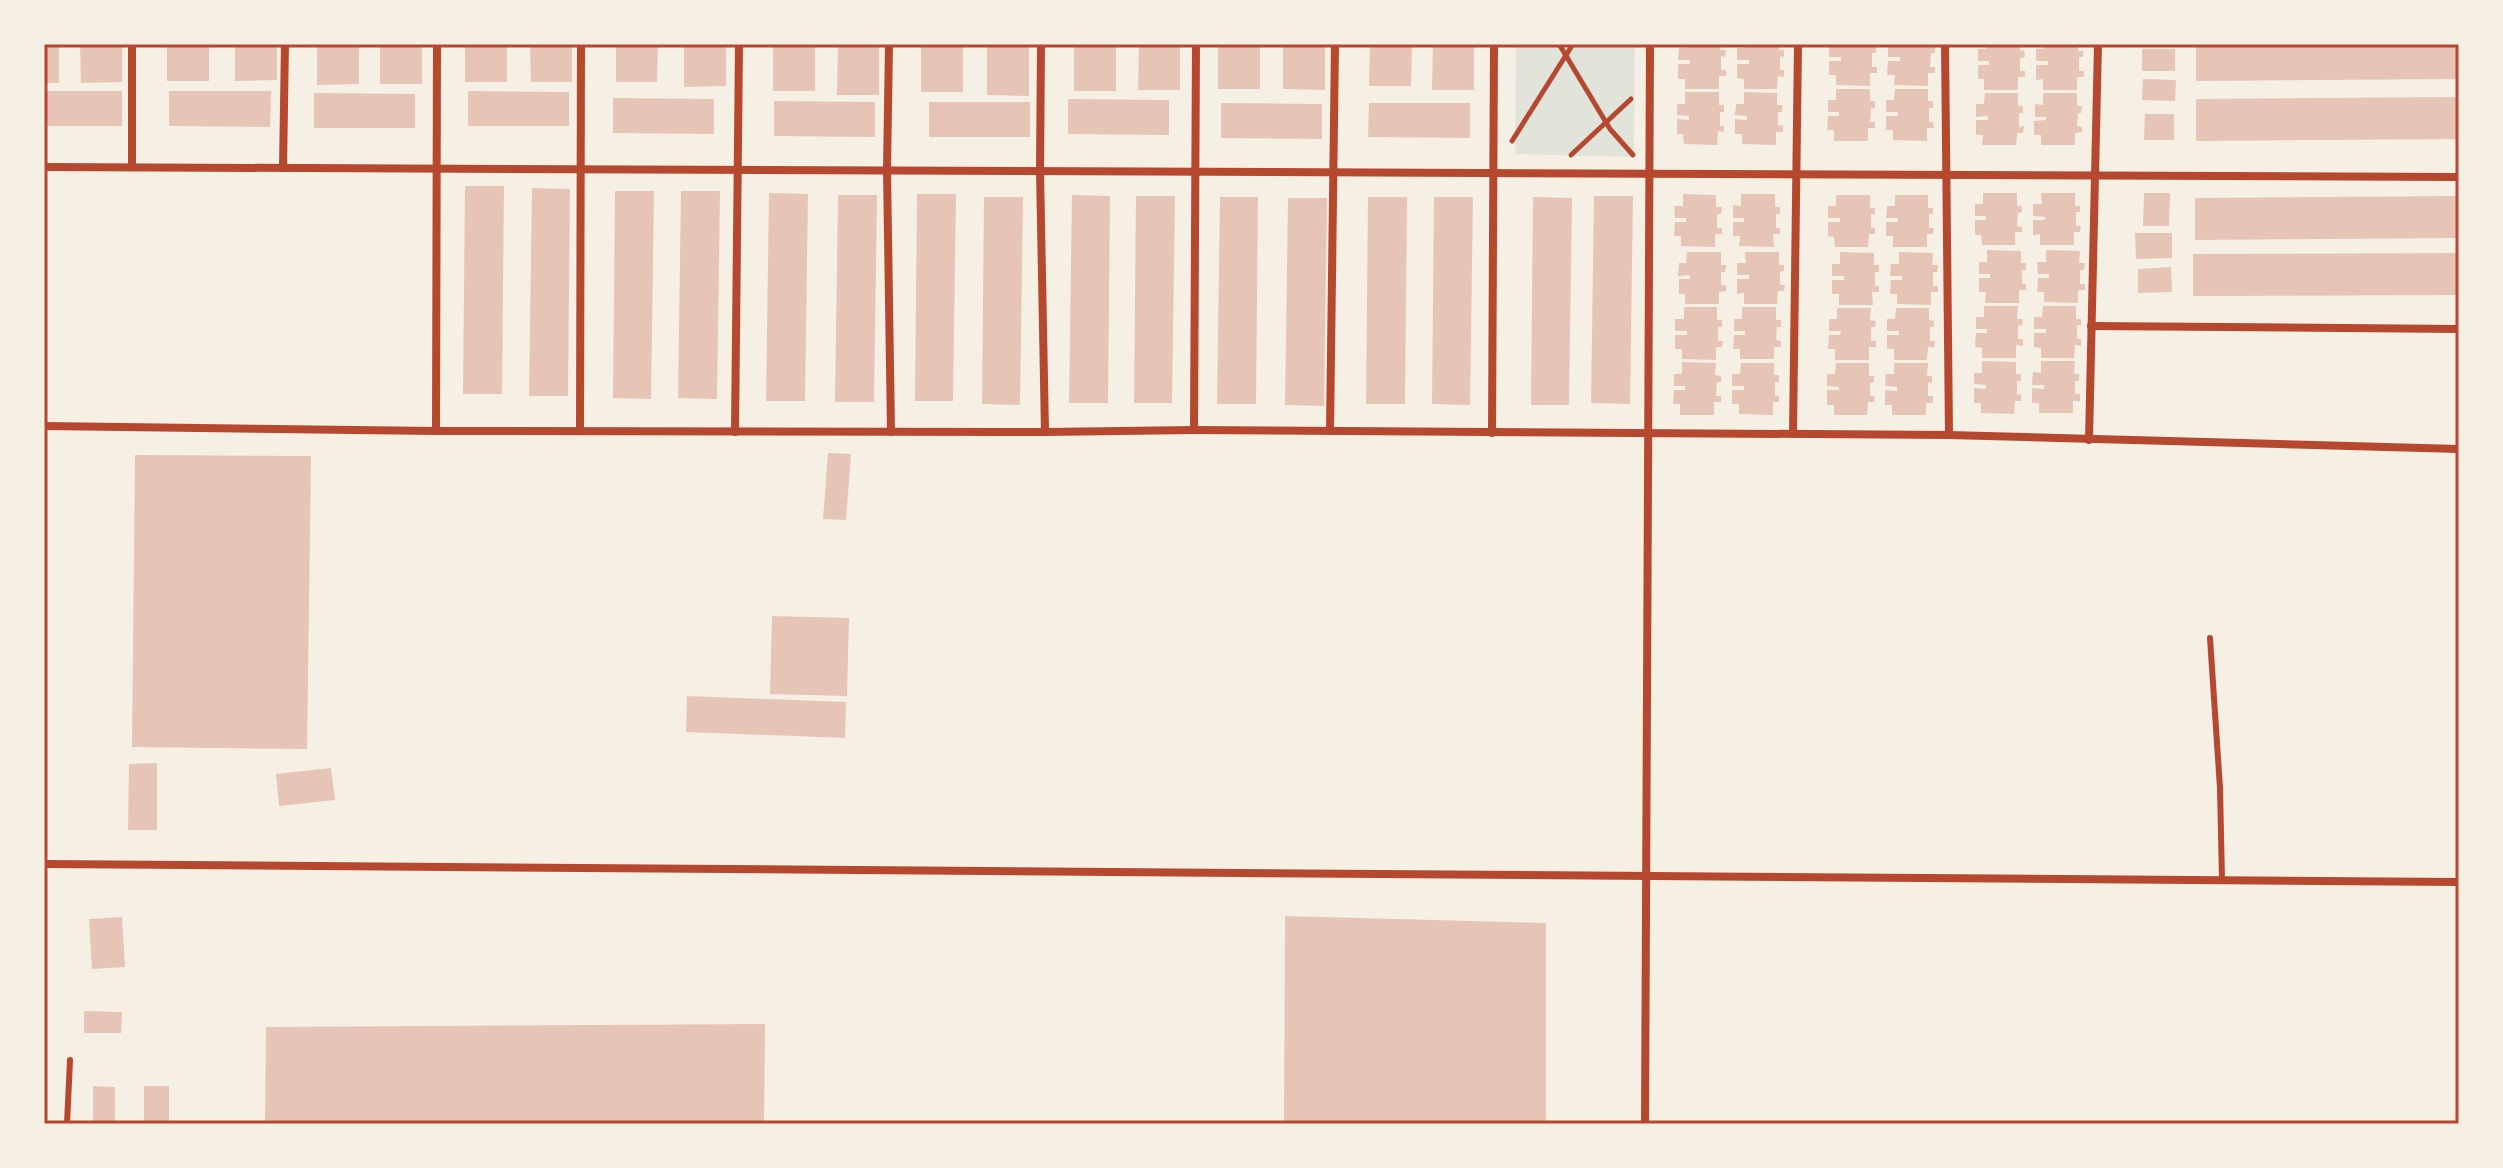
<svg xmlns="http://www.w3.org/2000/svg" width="2503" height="1168" viewBox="0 0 2503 1168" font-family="'PT Sans',sans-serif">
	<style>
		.green { fill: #e2e4dc }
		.building { fill: #e6c5b7 }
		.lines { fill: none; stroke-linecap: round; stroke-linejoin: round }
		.path { stroke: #b5482f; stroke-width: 5 }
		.service { stroke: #b5482f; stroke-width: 6 }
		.minor { stroke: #b5482f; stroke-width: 8 }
		.neatline { fill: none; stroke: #b5482f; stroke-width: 3 }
	</style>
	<rect width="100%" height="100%" fill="#f6efe4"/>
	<polygon class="green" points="1516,44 1635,44 1634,157 1515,154"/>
	<g class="building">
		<rect x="44" y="44" width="15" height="39"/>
		<polygon points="80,44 122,44 122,82 81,83"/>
		<rect x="167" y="44" width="42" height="37"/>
		<polygon points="235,44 277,44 277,80 235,81"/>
		<polygon points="317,44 359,44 359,84 317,85"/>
		<rect x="380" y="44" width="42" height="40"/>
		<rect x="465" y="44" width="42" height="38"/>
		<polygon points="530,44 572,44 572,82 531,82"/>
		<polygon points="616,44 658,44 657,82 616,82"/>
		<polygon points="684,44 726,44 726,86 684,87"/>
		<rect x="773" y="44" width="42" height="47"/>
		<polygon points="838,44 879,44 879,95 837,95"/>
		<rect x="921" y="44" width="42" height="48"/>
		<polygon points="987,44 1029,44 1029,96 987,95"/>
		<rect x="1074" y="44" width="42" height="47"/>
		<polygon points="1139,44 1180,44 1180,90 1138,90"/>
		<rect x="1218" y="44" width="42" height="45"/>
		<polygon points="1283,44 1325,44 1325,90 1283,89"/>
		<polygon points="1370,44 1412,44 1411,86 1369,86"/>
		<polygon points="1433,44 1474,44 1474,90 1432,90"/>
		<polygon points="1687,44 1721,44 1720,50 1726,50 1725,57 1721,56 1721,70 1726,70 1726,76 1719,76 1719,89 1685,89 1685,79 1678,79 1678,64 1690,64 1690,60 1678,60 1679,48 1687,48"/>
		<polygon points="1745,44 1779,44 1779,50 1784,50 1784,56 1780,57 1780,70 1784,70 1784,77 1778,76 1777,89 1744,89 1744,79 1737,78 1737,64 1749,64 1749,60 1737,60 1737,48 1745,48"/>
		<polygon points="1871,44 1871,46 1876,46 1876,53 1872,53 1872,67 1877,67 1877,73 1870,73 1870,86 1836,85 1836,75 1829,75 1829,61 1841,61 1841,57 1829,57 1829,45"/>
		<polygon points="1930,44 1930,46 1935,46 1935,53 1931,53 1930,67 1935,67 1935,73 1928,73 1928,86 1894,85 1895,75 1887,75 1888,61 1900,61 1900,57 1888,57 1888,45"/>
		<polygon points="1986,44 2020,44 2020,51 2024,50 2025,57 2020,58 2020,71 2025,71 2025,77 2018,77 2018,90 1984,90 1984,79 1978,79 1978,65 1989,65 1989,61 1978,61 1978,49 1986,49"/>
		<polygon points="2045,44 2078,44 2078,51 2083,51 2083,57 2079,57 2079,71 2084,71 2084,77 2077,77 2077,90 2043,90 2043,79 2036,80 2036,65 2048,65 2048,61 2036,61 2036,49 2044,49"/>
		<polygon points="2196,44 2459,44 2459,79 2196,81"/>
		<rect x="2142" y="49" width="33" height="22"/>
		<polygon points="2143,79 2176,80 2175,101 2142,100"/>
		<polygon points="1836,89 1870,89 1870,101 1875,101 1875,108 1871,108 1870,122 1875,122 1875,128 1868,128 1868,141 1834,141 1834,130 1827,130 1828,116 1839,116 1839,112 1828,112 1828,100 1836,100"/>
		<polygon points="1895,89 1928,89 1928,101 1933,101 1933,108 1929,108 1929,122 1933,122 1934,128 1927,128 1927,141 1893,140 1893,130 1886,130 1886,116 1898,116 1898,112 1886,112 1886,100 1894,100"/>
		<rect x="44" y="91" width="78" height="35"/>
		<polygon points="169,91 271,91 270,127 169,126"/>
		<polygon points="468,91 569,92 569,126 468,126"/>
		<polygon points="1685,92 1719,92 1719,105 1724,105 1724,112 1720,112 1720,126 1724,126 1724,132 1718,131 1717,145 1684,144 1683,134 1677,134 1677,119 1689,120 1689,116 1677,115 1677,104 1685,104"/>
		<polygon points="1744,92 1777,93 1777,105 1782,105 1782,112 1778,112 1778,126 1783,125 1783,132 1776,132 1776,145 1742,144 1742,134 1735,134 1735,119 1747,120 1747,116 1735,115 1736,104 1744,104"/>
		<polygon points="314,93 415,94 415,128 314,128"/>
		<polygon points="1985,93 2018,93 2018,106 2023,106 2023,113 2019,113 2019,127 2024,126 2023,133 2017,133 2016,145 1982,145 1983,135 1976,135 1976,120 1988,120 1988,116 1976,117 1976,104 1984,104"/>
		<polygon points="2043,93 2077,93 2077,106 2082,106 2081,113 2078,113 2077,126 2082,127 2082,132 2075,133 2075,145 2041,145 2041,135 2034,135 2034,121 2046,120 2046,117 2035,117 2035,104 2043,105"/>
		<polygon points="2459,97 2459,139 2196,141 2196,99"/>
		<polygon points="613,98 714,99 714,134 613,133"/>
		<polygon points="1068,99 1169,100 1169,135 1068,134"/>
		<polygon points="774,101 875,102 875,137 774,136"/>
		<rect x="929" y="102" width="101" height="35"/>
		<polygon points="1221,103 1322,104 1322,139 1221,138"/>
		<polygon points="1369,103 1470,103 1470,138 1368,137"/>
		<polygon points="2145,114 2174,114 2174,140 2144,140"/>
		<polygon points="465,186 504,186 502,394 463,394"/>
		<polygon points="532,188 570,189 568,396 529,396"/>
		<polygon points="615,191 654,191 651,399 613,398"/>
		<polygon points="681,191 720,191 717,399 678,398"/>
		<polygon points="769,193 808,194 805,401 766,401"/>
		<polygon points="1983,193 2017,193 2017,206 2022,206 2022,212 2018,213 2017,226 2022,227 2022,232 2015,232 2015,245 1982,245 1981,235 1975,235 1975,220 1986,220 1986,216 1975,216 1975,204 1983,204"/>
		<polygon points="2041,193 2075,193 2075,206 2080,206 2080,212 2076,212 2076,226 2081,226 2080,232 2074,232 2074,245 2040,245 2040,234 2033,235 2033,220 2045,220 2045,217 2033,216 2033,204 2042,204"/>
		<polygon points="2144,193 2170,193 2169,226 2143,226"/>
		<polygon points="917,194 956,194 953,401 915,401"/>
		<polygon points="1683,194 1716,195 1716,207 1722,207 1721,214 1717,214 1717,228 1722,228 1722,234 1715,234 1715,247 1681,246 1681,236 1674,236 1675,222 1686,222 1686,218 1675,218 1674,206 1683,206"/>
		<polygon points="1741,194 1775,194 1775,207 1780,207 1780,214 1776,214 1776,228 1780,228 1780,234 1773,234 1774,247 1739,246 1740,236 1733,236 1733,222 1744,222 1744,218 1733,218 1733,205 1741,206"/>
		<polygon points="838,195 877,195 874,402 835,402"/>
		<polygon points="1072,195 1110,196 1108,403 1069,403"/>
		<polygon points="1836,195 1870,195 1870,208 1875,208 1875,215 1871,214 1871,228 1875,228 1875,234 1869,234 1868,247 1835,247 1834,237 1828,236 1828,222 1840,222 1840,218 1828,218 1828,206 1836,206"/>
		<polygon points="1895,195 1928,195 1928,208 1933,208 1933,214 1929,214 1929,228 1934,228 1933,234 1927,234 1927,247 1893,247 1893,236 1886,236 1886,222 1898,222 1898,218 1886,218 1887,206 1895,206"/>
		<polygon points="1136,196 1175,196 1172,403 1134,403"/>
		<polygon points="1594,196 1633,196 1630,404 1591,403"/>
		<polygon points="2459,196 2459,238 2195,240 2195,198"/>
		<polygon points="984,197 1023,197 1020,405 982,404"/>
		<polygon points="1220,197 1258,197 1256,404 1217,404"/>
		<polygon points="1368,197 1407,197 1405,404 1366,404"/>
		<polygon points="1434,197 1473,197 1470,405 1432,404"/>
		<polygon points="1533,197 1572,198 1569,405 1531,405"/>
		<polygon points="1288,198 1327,198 1324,406 1285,405"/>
		<polygon points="2135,233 2172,233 2172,258 2136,259"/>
		<polygon points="1987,250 2021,251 2021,263 2026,263 2026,270 2022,270 2022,284 2026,284 2026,290 2019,290 2019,303 1985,303 1986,292 1979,292 1979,278 1990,278 1990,274 1979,274 1979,262 1987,262"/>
		<polygon points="2046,250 2080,251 2079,263 2085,263 2084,270 2080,270 2080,284 2085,284 2085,290 2078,290 2078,303 2044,302 2044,292 2037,292 2038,278 2049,278 2049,274 2038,274 2037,262 2046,262"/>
		<polygon points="1687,252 1721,252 1721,265 1726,265 1725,272 1721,272 1721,285 1726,286 1726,291 1719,292 1719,304 1685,304 1685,294 1679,294 1679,279 1690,279 1690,275 1678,276 1679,263 1686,263"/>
		<polygon points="1745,252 1779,252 1779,265 1784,265 1784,271 1780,272 1780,285 1785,285 1784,291 1778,291 1777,304 1744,304 1744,293 1737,294 1737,279 1749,279 1749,275 1737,275 1737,263 1746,263"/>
		<polygon points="1840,252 1874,253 1874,265 1879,265 1879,272 1875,272 1875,286 1879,286 1879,292 1872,292 1873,305 1839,305 1839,294 1832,294 1832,280 1844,280 1844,276 1832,276 1832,264 1840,264"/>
		<polygon points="1899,252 1933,253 1932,265 1938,265 1937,272 1933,272 1933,286 1938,286 1938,292 1931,292 1931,305 1897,304 1897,294 1890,294 1891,280 1902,280 1902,276 1890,276 1891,264 1899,264"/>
		<polygon points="2459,253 2459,295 2193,296 2193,254"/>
		<polygon points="2171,267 2172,292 2138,293 2138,269"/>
		<polygon points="1984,306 2018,306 2017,319 2023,319 2022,326 2018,325 2018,339 2023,339 2023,346 2016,345 2016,358 1982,358 1982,348 1975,347 1976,333 1987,333 1987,329 1976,329 1976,317 1984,317"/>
		<polygon points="2043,306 2076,306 2076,319 2081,319 2081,325 2077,325 2077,339 2081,339 2081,346 2075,345 2074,358 2041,358 2041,348 2034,347 2034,333 2046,333 2046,329 2034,329 2034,317 2042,317"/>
		<polygon points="1684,307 1717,307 1717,320 1722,320 1722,327 1718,327 1718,341 1723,341 1722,347 1716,347 1716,360 1682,359 1682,349 1675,349 1675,335 1687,335 1687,331 1675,331 1675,319 1684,319"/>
		<polygon points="1742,307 1776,307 1776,320 1781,320 1781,327 1777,327 1776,340 1781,341 1781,347 1774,347 1774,359 1740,359 1740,349 1733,349 1734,335 1745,335 1745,331 1734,331 1734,319 1742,319"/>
		<polygon points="1837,308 1871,308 1870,320 1876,321 1875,327 1871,327 1871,341 1876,341 1876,347 1869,347 1869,360 1835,360 1835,349 1828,349 1829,335 1840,335 1841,331 1829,331 1829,319 1837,319"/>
		<polygon points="1896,308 1929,308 1929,320 1934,321 1934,327 1930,327 1930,341 1935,341 1934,347 1928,347 1927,360 1894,360 1894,349 1887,349 1887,335 1899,335 1899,331 1887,331 1887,319 1895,319"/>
		<polygon points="1982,361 2016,362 2016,374 2021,374 2021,381 2017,381 2017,395 2021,394 2021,401 2015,401 2014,414 1981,413 1981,403 1974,403 1974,388 1986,389 1986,385 1974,384 1974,373 1982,373"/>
		<polygon points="2041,361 2075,361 2074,374 2079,374 2079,381 2075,381 2075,394 2080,394 2080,401 2073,401 2073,413 2039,413 2039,403 2032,403 2032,388 2044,389 2044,385 2032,385 2033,372 2041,373"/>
		<polygon points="1682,362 1716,363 1715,375 1721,376 1721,382 1717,382 1716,396 1721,396 1721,402 1714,402 1714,415 1680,415 1680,404 1673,404 1674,390 1685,390 1685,386 1674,386 1674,374 1682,374"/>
		<polygon points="1741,363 1774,363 1774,375 1779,375 1779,382 1775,382 1775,396 1779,396 1779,402 1773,402 1773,415 1739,414 1739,404 1732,404 1732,390 1744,390 1744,386 1732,386 1732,374 1740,374"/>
		<polygon points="1836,363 1869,363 1869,376 1874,376 1874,382 1870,383 1870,396 1875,396 1874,402 1868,402 1867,415 1834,415 1834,405 1827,405 1827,390 1839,390 1839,387 1827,386 1827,374 1835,374"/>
		<polygon points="1894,363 1928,363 1927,376 1932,376 1932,383 1928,382 1928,396 1933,396 1933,403 1926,403 1926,415 1892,415 1892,405 1885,405 1885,390 1897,391 1897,387 1885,386 1886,374 1894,374"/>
		<polygon points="828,453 851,454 846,520 823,519"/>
		<polygon points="135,455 311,456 307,749 132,747"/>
		<polygon points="772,616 849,618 847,696 770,694"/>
		<polygon points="687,696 846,702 845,738 686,732"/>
		<polygon points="157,763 157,830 128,830 129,764"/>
		<polygon points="331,768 335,800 279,806 276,774"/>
		<polygon points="1285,916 1546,923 1546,1124 1284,1124"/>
		<polygon points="122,917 125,967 92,969 89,919"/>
		<polygon points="84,1011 122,1012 121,1033 84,1033"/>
		<polygon points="765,1024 764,1124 265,1124 266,1027"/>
		<polygon points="93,1086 115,1087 115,1124 93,1124"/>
		<rect x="144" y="1086" width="25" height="38"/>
	</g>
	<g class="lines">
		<g class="path">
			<polyline points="1559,44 1610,129 1633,155"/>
			<polyline points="1512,141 1573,44"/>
			<polyline points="1571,155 1631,99"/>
		</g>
		<g class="service">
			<polyline points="2210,638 2220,788 2222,880"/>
			<polyline points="67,1124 70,1060"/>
		</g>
		<g class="minor">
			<polyline points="889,44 887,170 891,432"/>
			<polyline points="1041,44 1040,171 1045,432"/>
			<polyline points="1945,44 1949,435"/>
			<polyline points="44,167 2459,177"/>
			<polyline points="132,167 132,44"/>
			<polyline points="283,168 285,44"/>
			<polyline points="2091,326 2459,329"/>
			<polyline points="44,426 436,431 1045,432 1194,430 1949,435 2459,449"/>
			<polyline points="1194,430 1196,44"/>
			<polyline points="436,431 437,44"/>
			<polyline points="580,431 581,44"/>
			<polyline points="1330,431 1335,44"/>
			<polyline points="735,432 739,44"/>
			<polyline points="1492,433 1494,44"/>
			<polyline points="1793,434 1798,44"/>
			<polyline points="2089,440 2098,44"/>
			<polyline points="44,864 2459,882"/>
			<polyline points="1645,1124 1650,44"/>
		</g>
	</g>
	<rect width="2503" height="1168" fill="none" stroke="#f6efe4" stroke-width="92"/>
	<rect x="46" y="46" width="2411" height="1076" class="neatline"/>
</svg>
